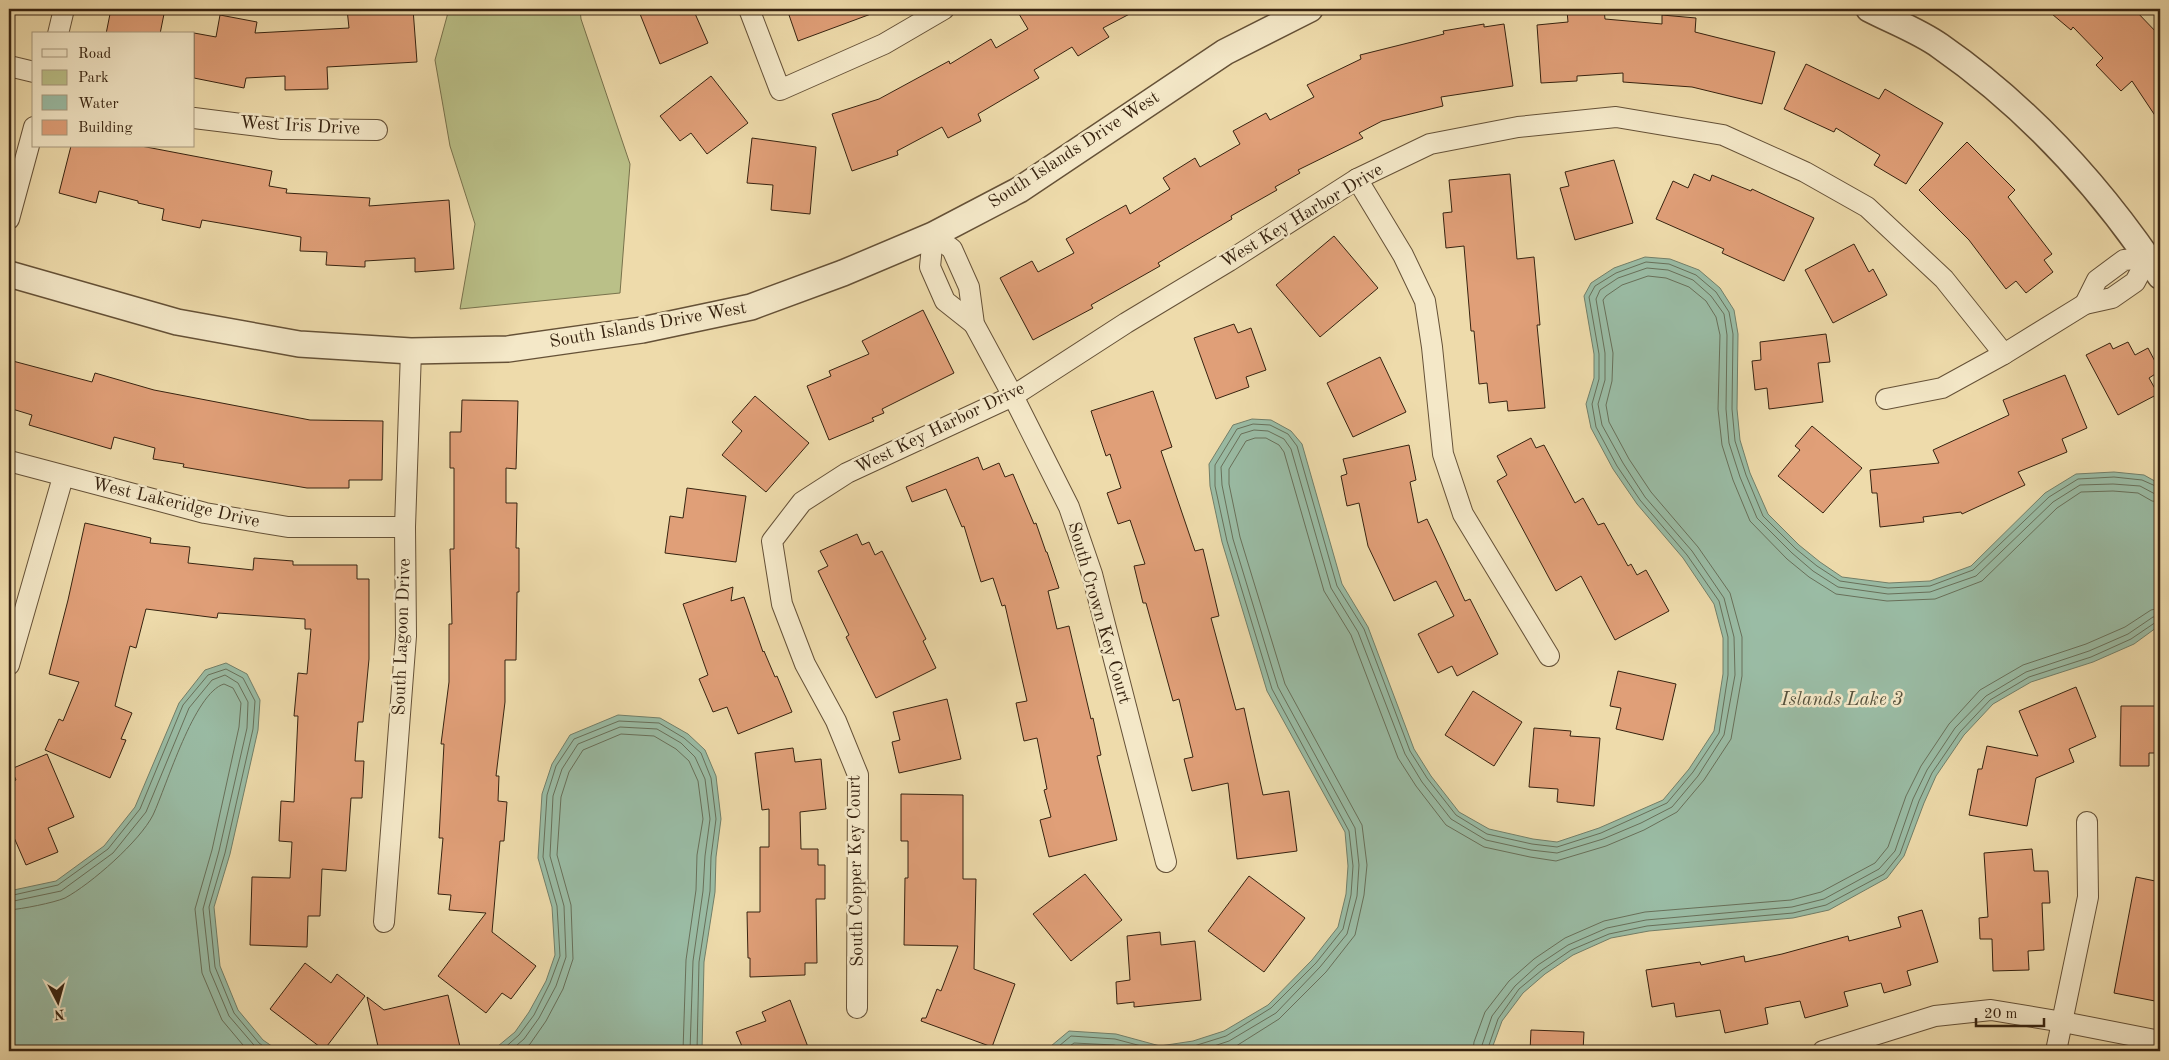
<svg xmlns="http://www.w3.org/2000/svg" width="2169" height="1060" viewBox="0 0 2169 1060" font-family="'Old Standard TT',serif">
	<style>
		.green { fill: #bac088; stroke: #78724c }
		.water { fill: #9abca5; stroke: #727f69 }
		.lines { fill: none; stroke-linecap: round; stroke-linejoin: round }
		.shore { stroke: #68705a; stroke-width: 1 }
		.building { fill: #e09f78; stroke: #372310 }
		.minor-casing { stroke: #655137; stroke-width: 22 }
		.tertiary-casing { stroke: #655137; stroke-width: 28 }
		.minor { stroke: #f4e8c8; stroke-width: 20 }
		.tertiary { stroke: #f4e8c8; stroke-width: 25 }
		.labels { text-anchor: middle; dominant-baseline: central; stroke-width: 5; stroke-linejoin: round; paint-order: stroke }
		.street-label { font-size: 18px; fill: #372310; stroke: #f4e8c8 }
		.water-label { font-size: 19px; font-style: italic; fill: #55513d; stroke: #f4e8c8 }
	</style>
	<rect width="100%" height="100%" fill="#eedbab"/>
	<filter id="stains"><feTurbulence type="fractalNoise" baseFrequency=".004" numOctaves="4"/><feColorMatrix values="0 0 0 0 .2 0 0 0 0 .09 0 0 0 0 .02 0 0 0 .5 -.17"/></filter>
	<radialGradient id="worn" r=".72"><stop offset=".6" stop-color="#630" stop-opacity="0"/><stop offset="1" stop-color="#630" stop-opacity=".3"/></radialGradient>
	<polygon class="green" points="449,9 580,9 581,19 630,164 620,293 460,309 475,224 450,146 435,60"/>
	<g class="water">
		<polygon points="1645,257 1670,259 1699,270 1720,288 1734,310 1738,334 1737,409 1740,440 1750,473 1768,514 1799,545 1820,562 1842,577 1889,583 1930,581 1971,566 2045,493 2076,474 2114,472 2144,475 2160,484 2160,625 2134,644 2093,662 2031,682 1993,704 1964,735 1936,776 1924,803 1904,856 1887,878 1829,910 1793,918 1649,931 1611,938 1573,955 1545,974 1523,993 1502,1021 1491,1051 1045,1051 1069,1031 1116,1034 1160,1046 1193,1041 1224,1031 1268,1005 1312,960 1338,927 1346,894 1348,866 1345,832 1267,691 1222,542 1210,486 1209,464 1233,425 1252,419 1271,420 1291,431 1302,444 1342,584 1368,627 1414,749 1431,776 1459,812 1489,829 1533,839 1557,842 1599,828 1663,800 1689,769 1714,731 1723,674 1723,638 1714,604 1683,558 1637,504 1613,469 1591,428 1586,404 1594,378 1594,354 1584,296 1591,283 1614,268"/>
		<polygon points="226,663 247,674 260,700 258,730 230,854 214,907 220,966 238,1010 263,1040 279,1051 9,1051 9,891 56,881 104,846 135,807 179,703 205,670"/>
		<polygon points="618,715 660,718 688,734 705,750 716,776 721,819 716,857 715,892 704,962 702,1051 492,1051 515,1032 529,1012 546,981 555,955 552,907 538,858 542,794 552,764 570,735"/>
	</g>
	<g class="lines">
		<g class="shore">
			<polyline points="9,896 58,885 108,849 140,809 183,705 208,675 226,669 243,678 255,701 253,729 225,853 209,907 215,967 234,1013 259,1043 270,1051"/>
			<polyline points="9,902 61,891 113,853 146,812 189,708 212,680 225,675 238,683 248,702 247,728 219,851 203,909 210,971 229,1016 259,1051"/>
			<path d="M 9,910 C 22,909 53,903 65,898 C 91,884 140,841 153,815 C 167,785 194,693 224,684 L 233,688 L 241,703 L 239,727 L 212,850 L 195,909 L 202,973 L 222,1020 L 248,1051"/>
			<polyline points="501,1051 519,1035 534,1015 550,983 560,956 557,906 543,857 547,795 556,766 574,739 619,721 659,723 684,738 701,753 711,778 716,819 711,857 710,891 699,962 697,1051"/>
			<polyline points="510,1051 524,1039 539,1018 556,986 566,957 564,906 550,856 553,796 562,769 578,744 620,727 657,729 681,743 695,757 705,779 710,819 705,856 703,891 693,961 690,1051"/>
			<polyline points="522,1051 530,1044 546,1021 563,989 573,959 571,905 557,855 561,797 569,772 583,750 621,734 654,736 676,749 689,761 698,781 703,819 697,855 696,890 686,960 683,1051"/>
			<polyline points="1053,1051 1071,1036 1115,1039 1160,1051 1194,1046 1226,1036 1271,1008 1316,963 1343,929 1351,895 1353,866 1349,831 1272,689 1227,541 1215,486 1215,465 1237,429 1253,424 1270,425 1288,434 1297,446 1337,586 1364,629 1410,751 1427,778 1456,815 1487,834 1532,844 1557,847 1601,833 1667,803 1693,772 1719,733 1728,675 1728,637 1719,601 1687,555 1640,500 1617,466 1596,427 1592,404 1599,379 1599,354 1589,297 1595,286 1616,273 1646,262 1669,264 1696,275 1716,292 1729,312 1733,334 1732,409 1735,441 1746,475 1763,516 1796,549 1817,566 1840,581 1888,588 1930,586 1973,570 2049,497 2078,479 2114,477 2142,480 2160,488"/>
			<polyline points="1063,1051 1074,1043 1114,1045 1136,1051"/>
			<polyline points="1199,1051 1229,1041 1276,1013 1320,967 1347,934 1357,896 1359,865 1355,828 1278,687 1233,539 1222,485 1221,467 1241,434 1254,430 1268,431 1284,439 1291,449 1331,588 1358,632 1405,754 1422,782 1451,819 1486,840 1531,850 1557,853 1603,839 1641,823 1672,807 1698,776 1724,735 1735,675 1734,637 1724,598 1692,551 1645,497 1623,463 1602,425 1598,404 1605,380 1605,353 1596,299 1600,290 1618,278 1647,268 1668,270 1693,280 1711,296 1724,314 1727,335 1726,409 1729,443 1740,477 1757,518 1792,553 1813,571 1838,587 1888,594 1930,592 1976,576 2053,502 2080,485 2113,484 2140,486 2155,494 2160,494"/>
			<polyline points="1223,1051 1233,1048 1279,1019 1326,972 1355,935 1364,895 1367,865 1362,825 1285,684 1240,537 1229,484 1229,469 1246,441 1255,438 1266,438 1279,445 1284,452 1324,591 1351,635 1398,758 1416,786 1446,825 1484,847 1530,857 1556,861 1606,846 1644,830 1677,812 1704,780 1731,739 1742,676 1742,637 1730,593 1698,547 1651,492 1629,459 1609,422 1606,405 1612,381 1613,353 1603,300 1606,296 1622,285 1648,276 1666,278 1689,287 1706,301 1716,317 1720,335 1718,409 1722,445 1733,480 1750,521 1787,559 1809,577 1836,594 1887,601 1935,599 1982,581 2057,508 2081,492 2113,491 2138,493 2152,501 2160,502"/>
			<polyline points="1473,1051 1474,1042 1485,1012 1509,981 1534,959 1565,938 1604,921 1645,912 1791,900 1821,892 1875,863 1888,847 1906,796 1921,766 1949,724 1980,690 2023,665 2086,644 2125,627 2151,610 2160,608"/>
			<polyline points="1480,1051 1492,1016 1515,986 1538,965 1568,945 1607,928 1646,920 1792,907 1824,899 1879,869 1895,851 1913,799 1927,770 1955,728 1986,696 2026,672 2089,651 2128,634 2153,617 2160,616"/>
			<polyline points="1487,1051 1498,1019 1519,989 1542,970 1571,950 1609,934 1647,926 1793,913 1826,905 1884,874 1900,854 1919,801 1932,773 1960,732 1990,700 2029,677 2091,657 2131,639 2156,622 2160,622"/>
		</g>
	</g>
	<g class="building">
		<polygon points="111,9 165,9 160,34 106,34"/>
		<polygon points="347,9 413,9 417,62 327,67 328,89 285,90 285,76 246,78 244,88 194,78 194,33 216,37 220,15 257,22 255,33 349,28"/>
		<polygon points="638,9 693,9 708,43 660,64"/>
		<polygon points="797,9 879,9 879,11 798,41 789,15"/>
		<polygon points="1029,9 1139,9 1103,28 1109,37 1078,56 1072,47 1034,70 1039,78 978,114 981,121 948,138 942,127 897,151 898,155 852,171 832,114 879,99 949,61 950,64 991,39 996,48 1028,29 1019,14"/>
		<polygon points="1599,9 1604,9 1605,19 1662,24 1662,15 1696,18 1695,32 1775,52 1762,104 1692,87 1623,82 1623,73 1577,76 1577,81 1541,83 1537,25 1568,22 1567,11"/>
		<polygon points="2046,9 2134,9 2160,36 2160,123 2132,81 2121,91 2096,65 2103,58 2073,27 2071,30"/>
		<polygon points="1484,24 1484,27 1504,24 1513,86 1441,97 1443,106 1382,121 1359,133 1363,138 1298,170 1300,173 1275,187 1277,190 1231,216 1232,219 1158,263 1160,266 1091,305 1093,308 1033,340 1000,278 1032,261 1038,272 1074,253 1066,239 1126,205 1130,214 1170,189 1163,178 1195,158 1200,167 1240,144 1233,131 1266,113 1270,120 1314,97 1307,85 1361,59 1360,55 1444,34 1443,31"/>
		<polygon points="1806,64 1879,99 1885,89 1943,123 1906,184 1874,165 1880,155 1836,128 1834,132 1784,109"/>
		<polygon points="711,76 748,123 707,154 691,133 680,141 660,116"/>
		<polygon points="752,138 816,147 810,214 771,210 773,185 747,183"/>
		<polygon points="1967,142 2015,190 2008,197 2052,254 2044,260 2053,272 2026,293 2016,281 2006,289 1969,240 1919,190"/>
		<polygon points="71,146 141,146 272,171 269,186 287,189 286,193 370,198 369,206 449,200 454,269 415,272 415,258 365,261 365,267 326,265 327,252 300,251 301,237 202,220 200,228 162,220 164,209 138,203 138,201 99,191 96,203 59,193"/>
		<polygon points="1614,160 1633,223 1575,240 1560,188 1569,186 1565,172"/>
		<polygon points="1510,174 1517,259 1534,257 1540,325 1537,325 1545,408 1508,411 1507,401 1489,403 1487,383 1479,384 1474,331 1471,331 1464,246 1446,248 1443,213 1452,212 1449,180"/>
		<polygon points="1694,174 1710,181 1712,175 1751,191 1752,189 1814,218 1784,281 1722,253 1724,249 1656,219 1673,181 1688,188"/>
		<polygon points="1334,236 1378,288 1320,337 1276,285"/>
		<polygon points="1854,244 1869,272 1873,269 1887,295 1833,323 1805,270"/>
		<polygon points="923,310 954,373 882,409 884,413 872,418 874,421 829,440 807,386 831,376 829,371 869,354 862,341"/>
		<polygon points="1234,324 1238,333 1251,328 1266,370 1246,377 1249,387 1216,399 1194,338"/>
		<polygon points="1826,334 1830,362 1818,363 1823,402 1769,409 1767,388 1755,390 1752,361 1761,360 1760,342"/>
		<polygon points="2128,342 2135,355 2148,348 2160,371 2149,378 2158,394 2118,415 2086,355 2110,343 2113,349"/>
		<polygon points="1380,357 1406,412 1353,437 1327,383"/>
		<polygon points="9,360 92,382 95,373 154,390 310,420 383,421 382,480 349,480 349,488 307,488 183,467 184,464 153,459 155,448 114,437 111,449 29,425 32,415 9,408"/>
		<polygon points="2065,375 2087,428 2062,439 2067,452 2018,472 2025,485 1962,514 1961,512 1923,517 1924,522 1880,527 1877,493 1872,493 1870,470 1939,463 1933,450 2009,415 2003,400"/>
		<polygon points="1153,391 1172,447 1161,451 1195,551 1203,549 1219,616 1211,618 1236,710 1244,708 1263,795 1289,791 1297,851 1237,859 1228,783 1192,791 1184,759 1193,757 1179,699 1173,701 1146,603 1143,603 1134,566 1145,564 1130,520 1118,524 1107,493 1121,488 1110,454 1106,456 1091,411"/>
		<polygon points="755,396 809,443 766,492 722,455 742,431 732,422"/>
		<polygon points="462,400 518,401 516,469 506,468 506,503 517,503 516,548 519,548 519,592 517,592 516,660 505,660 505,702 496,776 499,776 498,801 507,802 504,841 500,841 492,932 536,966 511,999 502,993 486,1013 438,976 486,913 449,910 451,895 438,894 443,838 439,838 444,744 441,744 449,682 449,624 452,624 450,549 454,549 454,468 450,468 450,432 461,432"/>
		<polygon points="1812,426 1862,468 1823,513 1778,476 1800,450 1795,446"/>
		<polygon points="1531,438 1536,448 1544,445 1575,503 1583,498 1598,525 1604,523 1628,566 1631,564 1637,575 1646,570 1669,611 1615,640 1581,576 1556,591 1497,481 1507,475 1497,456"/>
		<polygon points="1409,445 1416,480 1410,482 1418,523 1427,519 1465,601 1470,599 1498,654 1457,676 1452,666 1438,673 1418,634 1454,616 1436,581 1394,601 1368,546 1359,503 1347,506 1341,476 1347,474 1343,459"/>
		<polygon points="978,457 983,470 999,463 1005,477 1013,474 1034,524 1036,523 1046,552 1047,552 1059,588 1048,591 1057,629 1069,626 1091,719 1093,718 1101,755 1097,756 1117,840 1049,857 1040,820 1051,817 1044,790 1047,789 1037,738 1024,741 1016,703 1027,701 1005,605 1002,606 993,578 981,582 964,526 962,527 946,489 912,502 906,487"/>
		<polygon points="687,488 746,496 736,562 665,553 670,516 683,518"/>
		<polygon points="85,523 151,538 150,543 190,547 188,563 253,570 254,558 293,561 293,565 357,565 357,579 369,579 369,659 363,722 358,722 355,761 364,761 362,798 351,798 346,871 322,869 320,916 308,916 307,947 250,945 252,877 290,878 292,842 279,841 281,801 294,802 298,716 294,716 298,673 307,674 311,629 305,629 305,619 218,613 217,618 146,609 136,648 130,646 115,706 132,713 121,739 126,740 110,778 45,750 59,719 63,721 79,682 49,674 68,600"/>
		<polygon points="857,534 862,545 869,542 875,555 882,551 926,639 923,641 936,668 876,698 846,637 849,635 818,571 828,566 820,551"/>
		<polygon points="733,587 731,601 744,597 763,652 764,651 775,677 777,676 792,712 738,734 727,707 713,712 699,679 708,675 683,604"/>
		<polygon points="1618,671 1676,684 1663,740 1616,729 1621,708 1610,706"/>
		<polygon points="2076,687 2096,737 2069,749 2074,762 2036,778 2027,826 1969,815 1978,769 1982,769 1987,746 2038,756 2019,711"/>
		<polygon points="1473,691 1522,722 1494,766 1445,735"/>
		<polygon points="947,699 961,759 899,773 892,742 900,740 893,712"/>
		<polygon points="2121,706 2160,706 2160,753 2149,753 2149,766 2120,766"/>
		<polygon points="1534,728 1571,731 1570,736 1600,738 1594,806 1557,802 1558,789 1529,787"/>
		<polygon points="793,748 795,762 821,759 826,809 800,812 801,849 818,849 818,865 825,865 825,899 816,899 817,963 805,963 805,975 750,977 750,958 748,958 747,912 760,912 760,847 769,847 769,809 762,810 755,753"/>
		<polygon points="47,754 74,817 48,828 58,852 26,865 9,826 9,783 16,780 11,769"/>
		<polygon points="901,794 963,795 963,879 976,879 974,969 1015,984 992,1047 921,1021 922,1018 926,1018 937,989 941,991 958,946 904,945 905,878 908,878 908,841 901,841"/>
		<polygon points="2032,849 2034,871 2048,871 2050,903 2042,903 2044,950 2028,951 2029,970 1993,971 1992,939 1980,939 1979,918 1988,917 1984,853"/>
		<polygon points="1085,874 1122,920 1071,961 1033,914"/>
		<polygon points="1249,876 1305,918 1264,972 1208,931"/>
		<polygon points="2136,877 2160,882 2160,1002 2114,993"/>
		<polygon points="1922,910 1938,962 1907,971 1911,985 1884,993 1881,983 1844,992 1848,1006 1805,1018 1800,1001 1765,1008 1768,1024 1725,1033 1720,1010 1676,1017 1674,1003 1652,1007 1646,970 1700,962 1701,965 1744,956 1745,962 1782,954 1848,936 1849,941 1901,927 1898,917"/>
		<polygon points="1160,932 1161,945 1195,941 1201,1000 1134,1007 1134,1002 1117,1004 1116,982 1130,980 1127,936"/>
		<polygon points="305,963 331,983 337,974 365,996 324,1050 270,1009"/>
		<polygon points="448,995 461,1051 379,1051 367,997 384,1010"/>
		<polygon points="790,1000 808,1047 798,1051 744,1051 736,1032 766,1021 762,1012"/>
		<polygon points="1531,1030 1584,1032 1583,1051 1530,1051"/>
	</g>
	<g class="lines">
		<g class="minor-casing">
			<g id="minor">
				<polyline points="749,9 780,90 884,44 944,9"/>
				<polyline points="58,34 64,9"/>
				<polyline points="9,66 34,72"/>
				<polyline points="194,118 282,129 377,130"/>
				<polyline points="1357,179 1403,255 1425,301 1432,347 1443,454 1463,514 1549,656"/>
				<polyline points="9,219 34,127"/>
				<polyline points="933,235 952,249 969,287 974,324 1013,396 1069,507 1092,574 1166,862"/>
				<polyline points="933,235 930,267 945,301 974,324"/>
				<polyline points="2085,304 2097,280 2124,260 2148,258"/>
				<polyline points="1886,399 1942,388 2004,354 2085,304 2112,298 2135,282 2148,258"/>
				<polyline points="9,461 205,513 288,527 405,527"/>
				<polyline points="9,665 63,477"/>
				<polyline points="384,922 406,636 405,527 411,351"/>
				<polyline points="857,1008 858,775 836,721 805,664 782,604 772,541 802,502 847,473 1013,396 1126,323 1229,261 1357,179 1430,144 1518,127 1616,117 1723,135 1805,172 1867,207 1944,279 2004,354"/>
				<polyline points="1823,1051 1935,1016 1991,1010 2063,1022 2160,1041"/>
				<polyline points="2056,1051 2088,897 2087,822"/>
			</g>
		</g>
		<g class="tertiary-casing">
			<g id="tertiary">
				<path d="M 1869,9 C 1892,21 1919,31 1940,46 C 2029,108 2100,186 2160,276"/>
				<polyline points="9,274 177,322 299,344 411,351 508,349 642,330 751,307 843,273 933,235 1019,190 1225,52 1310,9"/>
			</g>
		</g>
		<use href="#minor" class="minor"/>
		<use href="#tertiary" class="tertiary"/>
	</g>
	<g class="labels">
		<g class="street-label">
			<text transform="translate(300 126) rotate(3)">West Iris Drive</text>
			<text transform="translate(1074 150) rotate(-33)">South Islands Drive West</text>
			<text transform="translate(1302 216) rotate(-31)">West Key Harbor Drive</text>
			<text transform="translate(648 325) rotate(-10)">South Islands Drive West</text>
			<text transform="translate(940 428) rotate(-26)">West Key Harbor Drive</text>
			<text transform="translate(176 503) rotate(13)">West Lakeridge Drive</text>
			<text transform="translate(1099 613) rotate(74)">South Crown Key Court</text>
			<text transform="translate(402 637) rotate(-88)">South Lagoon Drive</text>
			<text transform="translate(856 871) rotate(-91)">South Copper Key Court</text>
		</g>
		<g class="water-label">
			<text x="1842" y="700">Islands Lake 3</text>
		</g>
	</g>
	<rect width="2169" height="1060" fill="none" stroke="#eedbab" stroke-width="30"/>
	<rect x="10" y="10" width="2149" height="1040" fill="none" stroke="#372310" stroke-width="2.5"/>
	<rect x="15" y="15" width="2139" height="1030" fill="none" stroke="#372310"/>
	<rect x="32" y="32" width="162" height="115" fill="#f4e8c8" stroke="#a8997e"/>
	<rect x="42" y="49" width="25" height="8" fill="#f4e8c8" stroke="#a8997e"/>
	<text x="78" y="58" font-size="15" fill="#372310">Road</text>
	<rect x="42" y="70" width="25" height="15" fill="#bac088" stroke="#a8997e"/>
	<text x="78" y="82" font-size="15" fill="#372310">Park</text>
	<rect x="42" y="95" width="25" height="15" fill="#9abca5" stroke="#a8997e"/>
	<text x="78" y="108" font-size="15" fill="#372310">Water</text>
	<rect x="42" y="120" width="25" height="15" fill="#e09f78" stroke="#a8997e"/>
	<text x="78" y="132" font-size="15" fill="#372310">Building</text>
	<g transform="translate(58 1002) rotate(174)" stroke="#f4e8c8" stroke-width="4" paint-order="stroke">
	<path d="M0-4L9 19L0 12L-9 19Z" fill="#372310"/>
	<text y="-8" font-size="14" font-weight="bold" text-anchor="middle" fill="#372310">N</text>
	</g>
	<path d="M1976 1018v8h68v-8" fill="none" stroke="#372310" stroke-width="2.5"/>
	<text x="1984" y="1018" font-size="15" fill="#372310" stroke="#f4e8c8" stroke-width="4" paint-order="stroke">20 m</text>
	<rect width="100%" height="100%" filter="url(#stains)"/>
	<rect width="100%" height="100%" fill="url(#worn)"/>
</svg>
